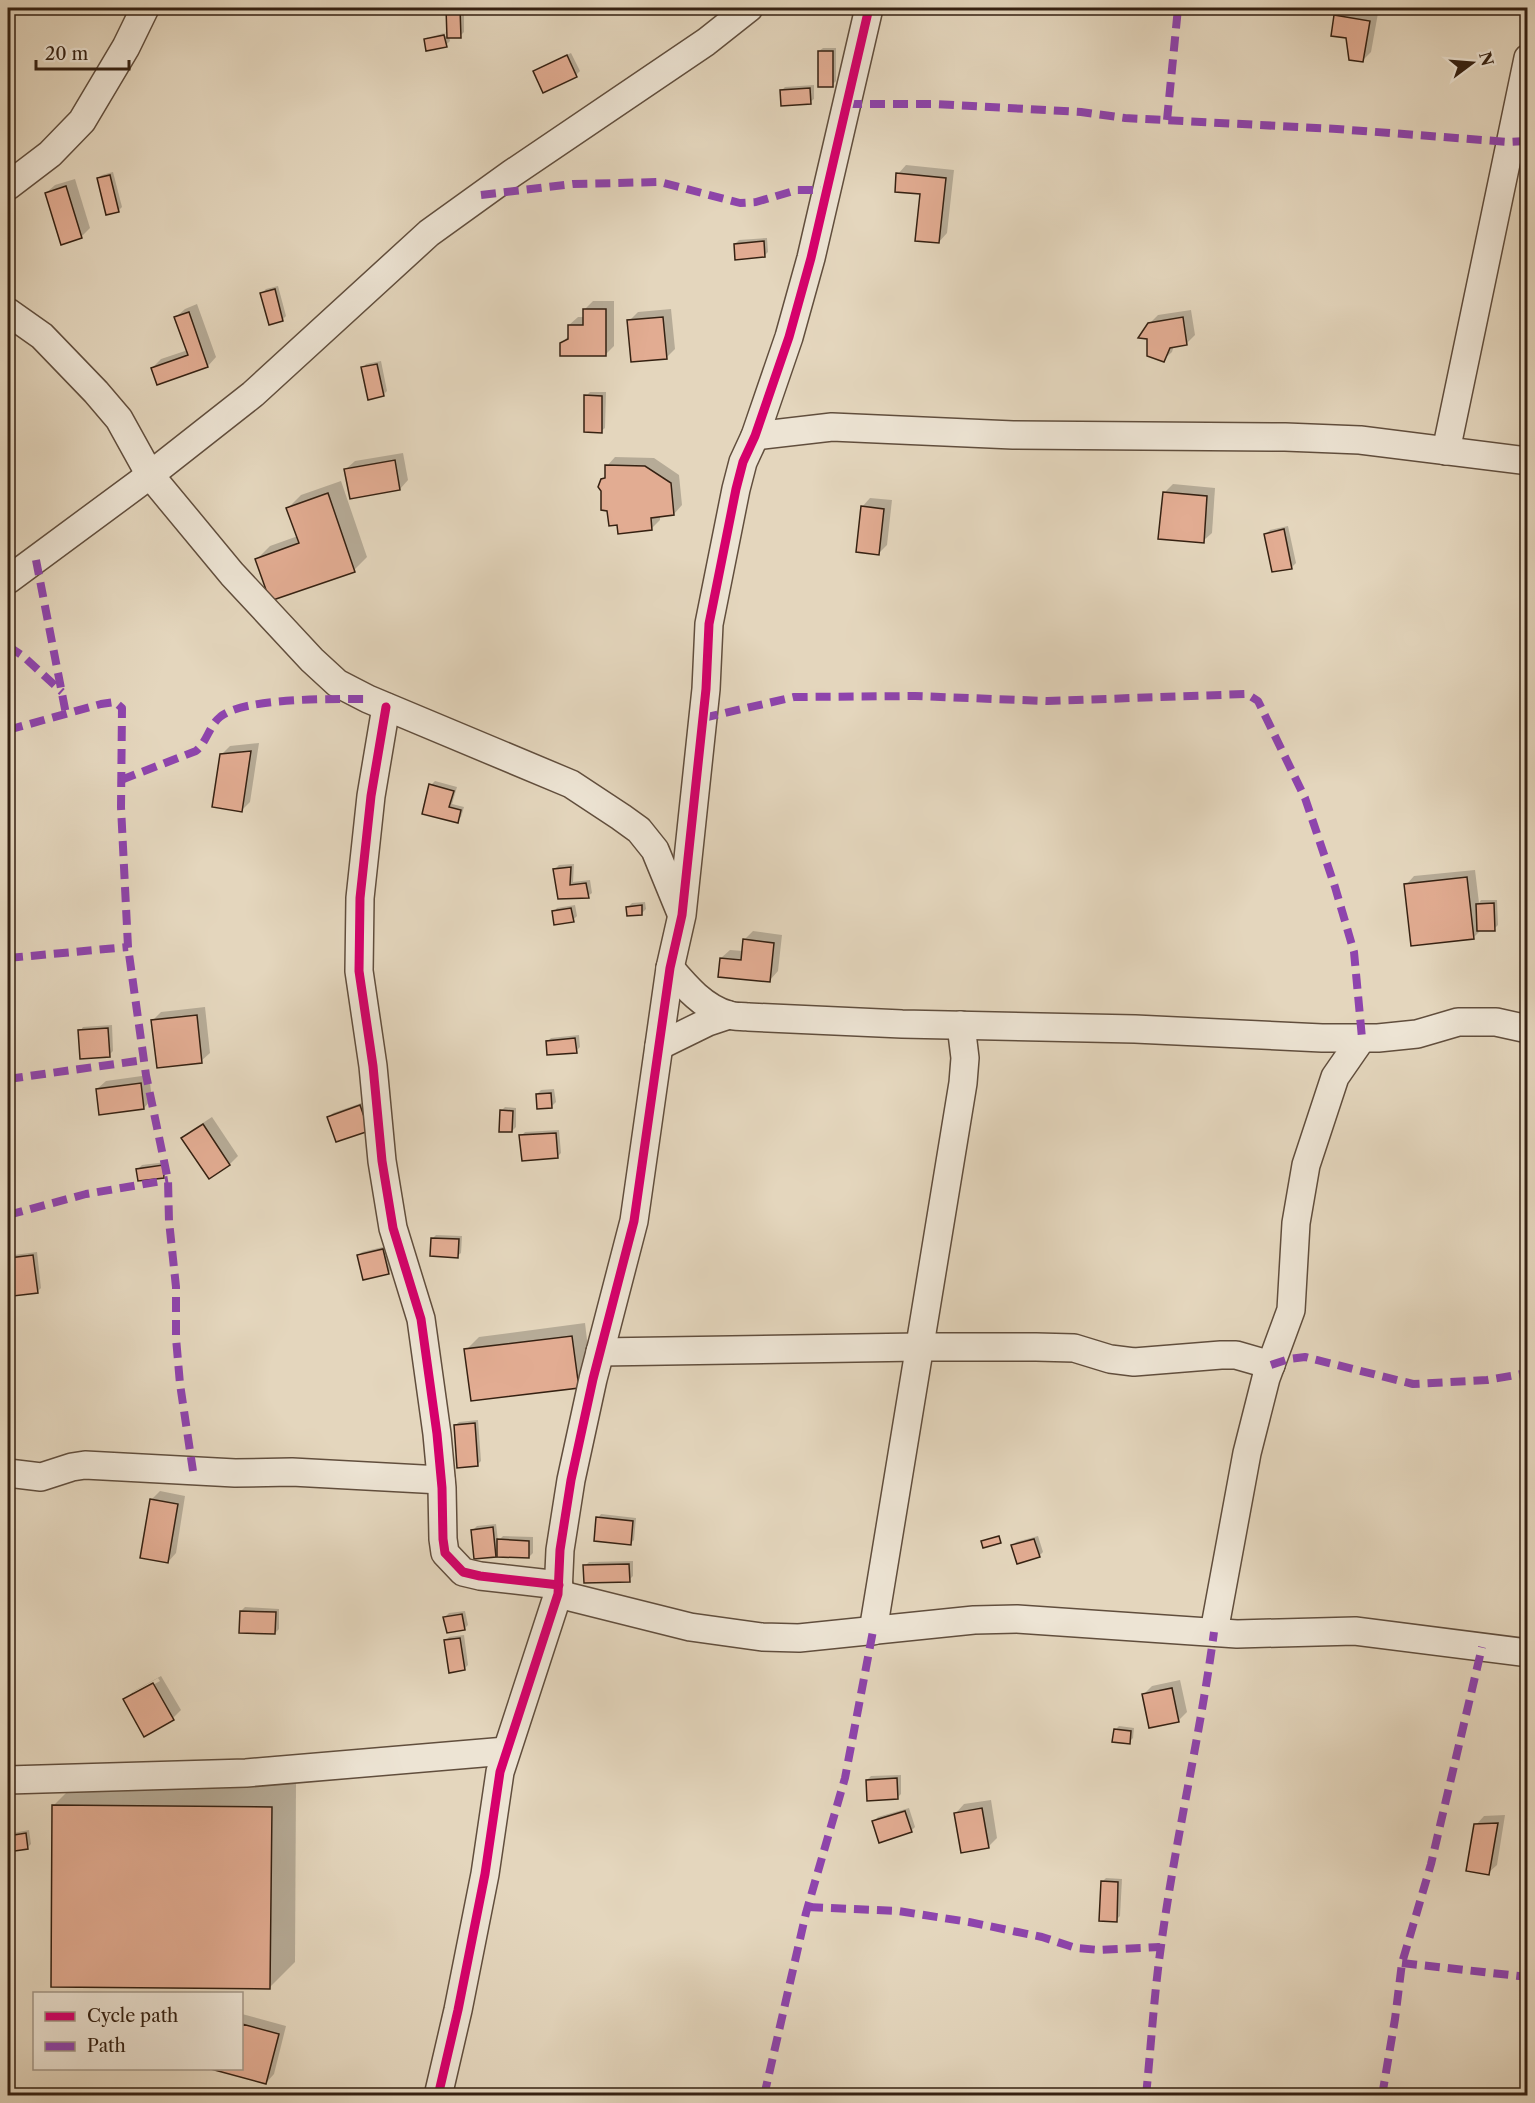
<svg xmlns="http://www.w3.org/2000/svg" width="1535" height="2103" viewBox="0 0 1535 2103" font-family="'Libre Caslon Text',serif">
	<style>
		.shadow { fill: #0003; fill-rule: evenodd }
		.building { fill: #e2ac92; stroke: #352112; stroke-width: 1.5 }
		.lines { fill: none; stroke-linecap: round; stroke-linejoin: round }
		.street-casing { stroke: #614e3d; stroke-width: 30 }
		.street { stroke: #ede4d4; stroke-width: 27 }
		.quiet { stroke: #8e44ad; stroke-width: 8; stroke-dasharray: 15 8; stroke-linecap: butt }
		.cycleway-casing { stroke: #ede4d4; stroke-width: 13 }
		.cycleway { stroke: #d6006c; stroke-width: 9 }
	</style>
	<rect width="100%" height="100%" fill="#e4d6bd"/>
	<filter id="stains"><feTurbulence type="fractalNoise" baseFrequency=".00333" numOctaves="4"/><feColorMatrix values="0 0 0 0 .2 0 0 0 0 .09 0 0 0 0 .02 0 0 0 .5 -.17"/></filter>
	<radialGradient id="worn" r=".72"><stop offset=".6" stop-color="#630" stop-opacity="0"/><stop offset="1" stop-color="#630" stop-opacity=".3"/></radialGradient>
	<g class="shadow">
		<polygon points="447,8 464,8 464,32 460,36 449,37 450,41 446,45 426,40 428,37 428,40 452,35 451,32 429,37 448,32"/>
		<polygon points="1344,8 1378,13 1371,52 1363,60 1336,16"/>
		<polygon points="823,48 836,48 836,81 832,85 819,51"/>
		<polygon points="571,53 580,71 576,75 544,91 535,72 539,68"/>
		<polygon points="814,85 814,99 810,102 781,91 785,87"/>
		<polygon points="906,165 954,170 947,233 939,242 922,193 898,174"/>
		<polygon points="113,172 122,207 118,211 98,178 102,175"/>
		<polygon points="75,179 90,228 81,237 46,193 55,185"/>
		<polygon points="767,238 768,252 764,256 735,244 739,240"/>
		<polygon points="278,286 286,316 282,320 262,293 266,289"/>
		<polygon points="593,301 614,301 614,346 606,354 561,343 570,335 569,325 578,317 585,317 584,310"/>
		<polygon points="197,304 216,357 208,366 152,368 161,359 188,350 176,317 185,309"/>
		<polygon points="671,309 675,349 666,358 629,321 638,312"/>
		<polygon points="1191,310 1195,335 1187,343 1174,345 1172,352 1163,360 1149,324 1158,315"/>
		<polygon points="381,361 387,391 383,395 363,368 366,364"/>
		<polygon points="590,392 606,392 605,428 601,431 586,396"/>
		<polygon points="403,453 408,480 400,489 346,469 355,461"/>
		<polygon points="615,457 654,458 679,475 682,505 674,514 660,515 660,520 652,528 618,524 602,480 607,475 607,466"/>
		<polygon points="341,481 367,557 354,570 257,559 270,546 298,536 288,508 301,495"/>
		<polygon points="1173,484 1215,488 1212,533 1203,541 1164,493"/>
		<polygon points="870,498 892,500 887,545 879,553 862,507"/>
		<polygon points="1288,526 1296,563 1292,567 1273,571 1266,534 1270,530"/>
		<polygon points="259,743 250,802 241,811 221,755 230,746"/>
		<polygon points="435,781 457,787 452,804 464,807 461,817 457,821 431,785"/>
		<polygon points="574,864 573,882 590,880 592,893 588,896 559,898 555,869 559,865"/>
		<polygon points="1475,870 1479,903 1481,900 1497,900 1498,925 1494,929 1481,930 1473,938 1406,885 1414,876"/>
		<polygon points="645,902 646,909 642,913 628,907 632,903"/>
		<polygon points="575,905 577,916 573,920 554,912 557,908"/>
		<polygon points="753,931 782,935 778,971 770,980 721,958 730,950 743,951 744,940"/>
		<polygon points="205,1007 210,1053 201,1061 153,1020 161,1012"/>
		<polygon points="112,1025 113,1051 109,1055 80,1031 83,1027"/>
		<polygon points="579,1035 580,1047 576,1051 547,1042 551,1038"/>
		<polygon points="149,1075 152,1099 144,1108 97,1089 106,1081"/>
		<polygon points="554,1089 556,1102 552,1106 537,1094 541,1090"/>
		<polygon points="364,1102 372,1126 329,1117 333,1113"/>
		<polygon points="505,1107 516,1108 516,1127 512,1131 501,1111"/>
		<polygon points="212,1117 238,1156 230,1164 209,1177 183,1138 192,1130"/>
		<polygon points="559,1130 561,1153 557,1157 521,1136 525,1132"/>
		<polygon points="166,1162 168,1172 164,1176 138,1169 142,1165"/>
		<polygon points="436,1235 462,1236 461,1253 457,1256 432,1239"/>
		<polygon points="387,1246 392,1269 388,1273 358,1256 362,1252"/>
		<polygon points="37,1252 41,1288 37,1292 10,1259 14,1255"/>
		<polygon points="585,1323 591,1373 578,1386 466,1350 479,1337"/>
		<polygon points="478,1420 481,1461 477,1465 455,1426 459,1422"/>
		<polygon points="160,1491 185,1496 176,1553 168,1562 151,1500"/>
		<polygon points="601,1514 636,1518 634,1540 630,1544 598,1518"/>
		<polygon points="496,1524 498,1541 503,1536 533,1537 533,1553 529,1557 499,1553 495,1556 473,1530 477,1526"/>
		<polygon points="1038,1536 1043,1552 1039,1556 1012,1546 1016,1542"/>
		<polygon points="633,1561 633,1576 629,1580 585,1566 589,1562"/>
		<polygon points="245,1607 279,1609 279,1629 275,1633 241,1611"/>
		<polygon points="465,1611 468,1625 464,1629 445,1617 449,1613"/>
		<polygon points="464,1635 468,1665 464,1669 445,1641 449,1637"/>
		<path d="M 161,1676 L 181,1710 L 173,1718 L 125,1700 L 134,1691 ZM 158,1678 L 160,1681 L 133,1696 L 133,1692 Z"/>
		<polygon points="1180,1680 1187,1712 1179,1720 1143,1695 1152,1686"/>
		<polygon points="1119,1726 1134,1728 1133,1738 1129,1742 1115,1730"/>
		<polygon points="901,1775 901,1794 897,1798 867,1780 871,1776"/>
		<polygon points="79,1780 296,1782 295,1962 270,1987 54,1805"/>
		<polygon points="991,1800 997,1838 988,1847 956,1813 964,1804"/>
		<polygon points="909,1808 915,1827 911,1831 874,1821 878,1817"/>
		<polygon points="1505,1815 1497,1865 1488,1873 1476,1825 1484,1816"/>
		<polygon points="29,1830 31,1844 27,1848 8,1851 8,1834"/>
		<polygon points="1106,1878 1122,1879 1120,1916 1116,1920 1102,1882"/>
		<polygon points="242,2014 286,2026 274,2074 266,2083 242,2068"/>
	</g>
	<g class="building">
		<polygon points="446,8 460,8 461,38 447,38"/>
		<polygon points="1334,15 1370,21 1363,62 1349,60 1346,38 1331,36"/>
		<polygon points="444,35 447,47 426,51 424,39"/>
		<rect x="818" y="51" width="15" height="36"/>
		<polygon points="567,55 577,77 543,93 533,71"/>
		<polygon points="810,88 811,104 781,106 780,90"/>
		<polygon points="896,173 946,178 939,243 915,241 920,194 895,192"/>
		<polygon points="110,175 119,212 106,215 97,178"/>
		<polygon points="66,186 82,238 61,245 45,193"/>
		<polygon points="764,241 765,257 735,260 734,244"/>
		<polygon points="275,289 283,321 269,325 260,293"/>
		<polygon points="583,309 606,309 606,356 560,356 560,343 568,339 568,325 583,325"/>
		<polygon points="189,312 208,367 157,385 151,368 188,355 174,317"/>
		<polygon points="663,317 667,359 631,362 627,320"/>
		<polygon points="1183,317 1187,345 1170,348 1164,362 1147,356 1147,339 1138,338 1148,323"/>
		<polygon points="377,364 384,396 368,400 361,367"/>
		<polygon points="584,395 602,396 602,433 584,432"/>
		<polygon points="395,460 400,490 350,499 344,469"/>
		<polygon points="605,465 645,466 671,483 674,515 651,518 652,530 618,534 617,525 609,526 607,511 601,510 601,491 598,487 601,479 605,478"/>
		<polygon points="1163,492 1207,496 1204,543 1158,539"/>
		<polygon points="328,493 355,572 270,601 255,559 299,543 286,508"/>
		<polygon points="861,506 884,509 879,555 856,552"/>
		<polygon points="1284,529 1292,569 1272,572 1264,534"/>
		<polygon points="251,751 242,812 212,807 220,754"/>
		<polygon points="429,784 454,791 449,807 461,810 458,823 422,814"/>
		<polygon points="571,867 570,885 586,883 589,898 558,899 553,869"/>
		<polygon points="1467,877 1474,939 1411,946 1404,884"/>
		<polygon points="1494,903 1495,931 1477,931 1476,904"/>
		<polygon points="642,905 642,915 627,916 626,907"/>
		<polygon points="571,908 574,922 554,925 552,911"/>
		<polygon points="743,939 774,943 770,982 718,977 720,958 741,960"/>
		<polygon points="197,1015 202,1063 157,1068 151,1020"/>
		<polygon points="108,1028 110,1057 80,1059 78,1030"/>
		<polygon points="575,1038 577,1053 547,1055 546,1041"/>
		<polygon points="141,1083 144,1109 99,1115 96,1089"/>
		<polygon points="551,1093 552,1108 537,1109 536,1094"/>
		<polygon points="360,1105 369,1131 336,1142 327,1117"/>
		<polygon points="500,1110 513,1111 512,1132 499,1132"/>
		<polygon points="203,1124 230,1165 209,1179 181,1138"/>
		<polygon points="556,1133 558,1158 522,1161 519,1135"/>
		<polygon points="163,1165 164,1178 138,1181 136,1169"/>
		<polygon points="431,1238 459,1239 458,1258 430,1256"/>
		<polygon points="383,1249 389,1274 363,1280 357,1255"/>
		<polygon points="33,1255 38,1293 13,1296 9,1258"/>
		<polygon points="572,1336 579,1388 471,1401 464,1349"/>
		<polygon points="475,1423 478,1466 457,1468 454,1425"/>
		<polygon points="150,1499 178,1504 168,1563 140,1558"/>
		<polygon points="596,1517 633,1521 631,1545 594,1541"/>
		<polygon points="493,1527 496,1557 474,1559 471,1530"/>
		<polygon points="999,1536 1001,1543 983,1548 981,1541"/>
		<polygon points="497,1539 529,1541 529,1558 497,1557"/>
		<polygon points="1034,1539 1040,1557 1017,1564 1011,1545"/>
		<polygon points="629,1564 630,1582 584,1583 583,1565"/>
		<polygon points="240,1611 276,1612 275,1634 239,1633"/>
		<polygon points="462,1614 465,1630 447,1633 443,1617"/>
		<polygon points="460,1638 465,1670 449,1673 444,1640"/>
		<polygon points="153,1683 174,1720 144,1737 123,1699"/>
		<polygon points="1172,1688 1179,1722 1149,1728 1142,1694"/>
		<polygon points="1114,1729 1131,1731 1130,1744 1112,1742"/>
		<polygon points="897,1778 898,1799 867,1801 866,1780"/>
		<polygon points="52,1805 272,1807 270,1989 51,1987"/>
		<polygon points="982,1808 989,1848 961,1853 954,1813"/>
		<polygon points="905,1811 912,1832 879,1843 872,1821"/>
		<polygon points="1498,1823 1489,1875 1466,1871 1474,1824"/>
		<polygon points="26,1833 28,1849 8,1852 8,1836"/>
		<polygon points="1101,1881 1118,1882 1117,1922 1099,1921"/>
		<polygon points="242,2024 279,2034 266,2084 207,2068 242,2068"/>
	</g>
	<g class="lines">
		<g class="street-casing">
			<g id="street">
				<polyline points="8,186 50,154 82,121 126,47 145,8"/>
				<polyline points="8,312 42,336 96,392 119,419 150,475 232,574 312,660 337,683 368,699 571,784 621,817 639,830 655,850 680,911"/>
				<polyline points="755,436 832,427 1013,435 1285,437 1360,440 1528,461"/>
				<polyline points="1446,451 1528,58"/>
				<polyline points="8,580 150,475 253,394 429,233 511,174 706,42 749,8"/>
				<polyline points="386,707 371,796 360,898 359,971 373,1066 382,1161 393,1228 421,1319 437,1434 442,1488 443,1539 445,1553 463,1572 480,1576 559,1585"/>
				<path d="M 670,968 C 686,987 704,1008 729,1015 C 735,1017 742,1016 748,1017 L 902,1024 L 1135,1029 L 1322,1038 L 1378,1038 L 1417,1034 L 1458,1022 L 1496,1022 L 1528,1029"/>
				<polyline points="659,1046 708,1022 729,1015"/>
				<polyline points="600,1352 919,1347 1036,1347 1074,1348 1110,1359 1134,1362 1221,1355 1236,1355 1271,1365"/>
				<polyline points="8,1473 41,1477 72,1467 85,1465 235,1473 292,1472 441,1480"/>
				<polyline points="558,1594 690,1627 762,1637 799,1638 974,1620 1017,1619 1237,1634 1355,1631 1528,1653"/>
				<polyline points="873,1631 963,1083 965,1058 961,1025"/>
				<polyline points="1214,1632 1247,1453 1266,1378 1291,1310 1296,1223 1306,1165 1335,1077 1362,1038"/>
				<polyline points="8,1780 246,1773 506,1751"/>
				<polyline points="438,2096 458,2010 485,1874 500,1772 558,1594 560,1550 571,1480 593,1379 634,1221 670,968 682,915 706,689 709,624 736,489 743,462 755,436 789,337 811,258 869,8"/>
			</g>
		</g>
		<use href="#street" class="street"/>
		<g class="quiet">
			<polyline points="847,104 935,104 1081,112 1125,118 1337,129 1509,142 1528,141"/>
			<polyline points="1167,120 1178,8"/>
			<polyline points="481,195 573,184 660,182 740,203 756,202 797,190 827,190"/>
			<polyline points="36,560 66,714"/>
			<polyline points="8,646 23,656 62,692"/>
			<polyline points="703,718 794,697 915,696 1047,701 1247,694 1258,701 1305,798 1335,887 1354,952 1362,1038"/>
			<polyline points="8,730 101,704 115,702 122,708 121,807 128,947 146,1075 168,1180 169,1221 176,1287 176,1338 180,1384 193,1471"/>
			<path d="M 121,780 L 196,751 C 207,742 209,726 220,717 C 243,697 337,699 368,699"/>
			<polyline points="8,958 128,947"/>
			<polyline points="8,1079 144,1060"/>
			<polyline points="8,1215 86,1194 168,1180"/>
			<polyline points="1271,1365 1289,1359 1305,1357 1413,1384 1487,1380 1528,1373"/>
			<polyline points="808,1907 898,1911 969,1922 1042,1937 1076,1948 1099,1950 1160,1947"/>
			<polyline points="1402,1963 1528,1977"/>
			<polyline points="764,2096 806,1913 845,1778 873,1631"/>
			<path d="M 1146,2096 C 1151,2046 1154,1995 1161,1946 C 1175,1841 1200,1737 1214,1632"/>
			<polyline points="1382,2096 1395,2019 1402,1963 1431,1864 1482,1647"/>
		</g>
		<g class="cycleway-casing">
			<g id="cycleway">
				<polyline points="386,707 371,796 360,898 359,971 373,1066 382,1161 393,1228 421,1319 437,1434 442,1488 443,1539 445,1553 463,1572 480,1576 559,1585"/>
				<polyline points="438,2096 458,2010 485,1874 500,1772 558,1594 560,1550 571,1480 593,1379 634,1221 670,968 682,915 706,689 709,624 736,489 743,462 755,436 789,337 811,258 869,8"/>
			</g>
		</g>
		<use href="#cycleway" class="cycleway"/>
	</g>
	<rect width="1535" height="2103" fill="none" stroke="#e4d6bd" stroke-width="30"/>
	<rect x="9" y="9" width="1517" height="2085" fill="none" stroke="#352112" stroke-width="3"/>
	<rect x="15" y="15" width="1505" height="2073" fill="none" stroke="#352112" stroke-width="1.5"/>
	<rect x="33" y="1992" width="210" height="78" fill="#ede4d4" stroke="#a39686" stroke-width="1.5"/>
	<rect x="45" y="2012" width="30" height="9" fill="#d6006c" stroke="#a39686" stroke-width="1.5"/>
	<text x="87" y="2022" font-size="18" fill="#352112">Cycle path</text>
	<rect x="45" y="2042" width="30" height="9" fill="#8e44ad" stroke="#a39686" stroke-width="1.5"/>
	<text x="87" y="2052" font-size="18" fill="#352112">Path</text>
	<g transform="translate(1472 63) rotate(74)" stroke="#ede4d4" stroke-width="4.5" paint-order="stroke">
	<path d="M0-4.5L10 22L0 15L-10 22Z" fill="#352112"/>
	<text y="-9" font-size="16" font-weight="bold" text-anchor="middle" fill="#352112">N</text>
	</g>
	<path d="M36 60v9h93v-9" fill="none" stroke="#352112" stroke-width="3"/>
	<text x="45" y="60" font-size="18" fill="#352112" stroke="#ede4d4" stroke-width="4.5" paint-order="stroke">20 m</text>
	<rect width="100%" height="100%" filter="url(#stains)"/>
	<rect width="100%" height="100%" fill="url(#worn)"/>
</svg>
